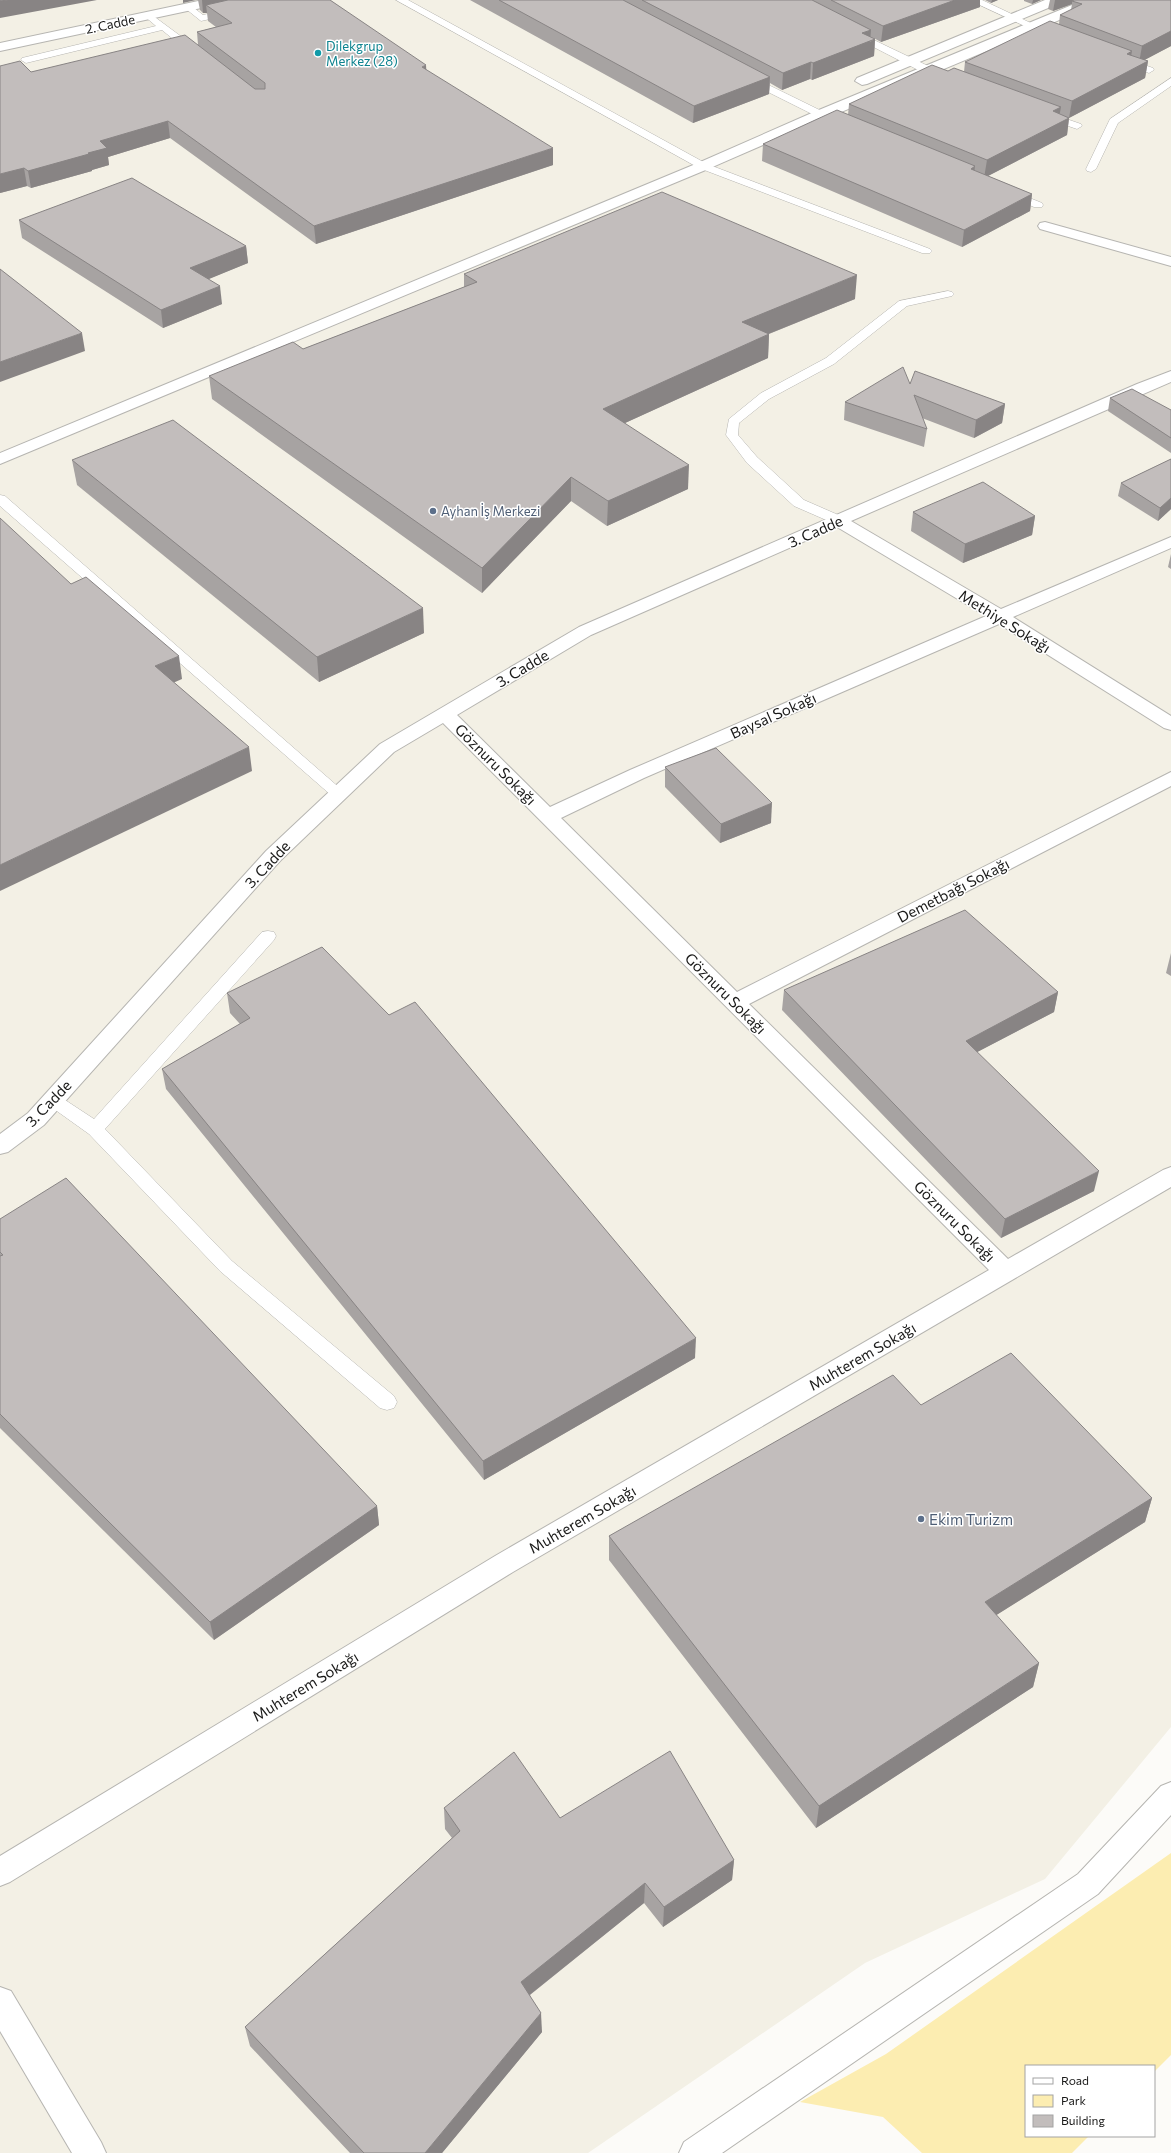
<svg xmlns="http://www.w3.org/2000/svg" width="1171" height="2153" viewBox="0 0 1171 2153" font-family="Commissioner,sans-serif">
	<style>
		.built { fill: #f3f0e5 }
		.green { fill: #fcedb1 }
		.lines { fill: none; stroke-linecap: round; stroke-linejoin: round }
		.lane-casing { stroke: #b6b5b1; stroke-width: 1 }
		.street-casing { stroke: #b6b5b1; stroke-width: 2 }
		.secondary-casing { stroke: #b6b5b1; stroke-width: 2 }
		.lane { fill: #fff; fill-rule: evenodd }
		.street { fill: #fff; fill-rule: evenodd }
		.secondary { fill: #fff; fill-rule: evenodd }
		.wall { fill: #a7a3a2 }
		.shaded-wall { fill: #888484 }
		.building { fill: #c2bdbc; stroke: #888484 }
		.culture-dot { fill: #0f9aa8; stroke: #fff; stroke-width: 1.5 }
		.service-dot { fill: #5c6f8a; stroke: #fff; stroke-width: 1.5 }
		.labels { text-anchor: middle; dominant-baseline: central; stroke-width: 3; stroke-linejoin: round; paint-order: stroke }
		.far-street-label { font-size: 13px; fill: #191918; stroke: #fff }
		.far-culture-label { font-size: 13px; fill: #0d838f; stroke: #fff; text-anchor: start }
		.far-service-label { font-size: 13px; fill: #4e5e75; stroke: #fff; text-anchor: start }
		.street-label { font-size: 15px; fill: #191918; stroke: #fff }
		.service-label { font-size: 15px; fill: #4e5e75; stroke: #fff; text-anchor: start }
	</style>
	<rect width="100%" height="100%" fill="#fcfbf8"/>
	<polygon class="built" points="0,0 1171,0 1171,1727 1045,1879 865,1963 588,2153 0,2153"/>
	<polygon class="green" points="1171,1853 1171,2055 1154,2072 1154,2066 1026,2066 1026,2136 1089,2136 1072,2153 922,2153 883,2117 800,2102 886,2054"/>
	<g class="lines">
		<g class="lane-casing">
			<g id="lane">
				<polygon points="396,0 408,0 707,164 930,249 932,251 930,253 922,253 699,168"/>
				<polygon points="969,0 982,0 1052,33 1050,35 1044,35"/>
				<polygon points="189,4 203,15 229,9 234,12 232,14 201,21 186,9 186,5"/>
				<polygon points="148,12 198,49 198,53 190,53 162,30 26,63 21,60 22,58 156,26 143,15"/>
				<polygon points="855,31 947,75 948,77 943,80 924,73 852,36 850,34"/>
				<polygon points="1124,58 1153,68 1154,70 1149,73 1120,63 1119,61"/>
				<polygon points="748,75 838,119 839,121 838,123 830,123 744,80 744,76"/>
				<polygon points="1171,78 1171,86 1118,123 1096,169 1091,172 1087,171 1086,169 1110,119"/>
				<polygon points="1046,112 1081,124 1082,126 1077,129 1042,117 1041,115 1042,113"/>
				<polygon points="1010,190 1042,203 1043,205 1042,207 1034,207 1006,195 1005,193 1006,191"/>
				<polygon points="948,291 952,292 954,294 952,296 907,306 834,364 769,399 739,423 738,435 757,457 804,500 843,517 845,520 843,523 833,523 794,506 747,463 726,435 729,419 761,393 826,358 899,301"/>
				<polygon points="0,495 5,496 342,790 345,793 342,796 332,796 0,506"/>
				<polygon points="268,931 274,932 276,936 274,940 105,1129 232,1261 394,1396 397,1402 394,1408 387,1410 380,1408 220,1271 89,1134 47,1104 44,1100 47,1096 53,1094 59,1096 94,1119 262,932"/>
			</g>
		</g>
		<g class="street-casing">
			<g id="street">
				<polygon points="203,0 226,0 220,4 0,51 0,43"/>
				<polygon points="1045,222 1171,257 1171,266 1040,229 1038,226 1040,223"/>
				<path d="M 1171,371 L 1171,382 L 851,521 L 1001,609 L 1171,537 L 1171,548 L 1013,617 L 1171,716 L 1171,730 L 1164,728 L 999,624 L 644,778 L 561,818 L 737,992 L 1171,772 L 1171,786 L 749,1004 L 1008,1259 L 1163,1170 L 1171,1167 L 1171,1187 L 513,1572 L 10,1882 L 0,1886 L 0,1856 L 495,1556 L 989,1270 L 443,723 L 394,752 L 280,861 L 44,1125 L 8,1152 L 0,1154 L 0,1134 L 28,1113 L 266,851 L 380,744 L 579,627 L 1137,384 ZM 837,527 L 986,616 L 630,770 L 550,807 L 457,715 L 591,635 Z"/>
			</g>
		</g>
		<g class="secondary-casing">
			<g id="secondary">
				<polygon points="1045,0 1062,0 1060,3 867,84 862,85 855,81 857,78"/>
				<path d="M 1084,0 L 1100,0 L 1098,3 C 969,60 837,112 708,169 L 0,464 L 0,453 L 698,163 L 814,112 Z"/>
				<polygon points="1171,1782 1171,1815 1098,1894 722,2153 679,2153 684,2142 1078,1874 1161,1786"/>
				<polygon points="0,1987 11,1991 101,2142 106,2153 72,2153 0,2031"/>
			</g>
		</g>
		<use href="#lane" class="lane"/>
		<use href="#street" class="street"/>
		<use href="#secondary" class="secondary"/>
	</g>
	<g class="wall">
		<polygon points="198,0 330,0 426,70 553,165 316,244 170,138 108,157 109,165 92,170 92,171 31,188 27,186 0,193 31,72 198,45 197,32 216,27 208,21 207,13 203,13 200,10"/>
		<polygon points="470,0 980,0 980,7 881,42 870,36 875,39 874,56 812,80 810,79 782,90 770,83 769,94 693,123"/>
		<polygon points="985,0 998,0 991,3"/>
		<polygon points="1024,0 1041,0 1032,4 1024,1"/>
		<polygon points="1050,0 1171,0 1171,46 1144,60 1148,61 1145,78 1069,118 1067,135 988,176 1032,194 1030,211 962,247 762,161 763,144 848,115 849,104 948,71 964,72 965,62 1059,24 1060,15 1071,10 1072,4 1053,11 1048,9"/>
		<polygon points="19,220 246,246 248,263 208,279 222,304 163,328 22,238"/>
		<polygon points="464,274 855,299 769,334 768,358 625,423 688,489 607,526 571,501 482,593 212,399 209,376 303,349 464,287"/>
		<polygon points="910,384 1005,404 1002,423 974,438 922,418 927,429 924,447 844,420 845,402"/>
		<polygon points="1110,398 1171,410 1171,453 1108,411"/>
		<polygon points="1171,459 1171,509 1158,521 1118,496 1121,483"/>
		<polygon points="72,460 424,633 319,682 77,485"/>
		<polygon points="913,512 1035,516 1032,535 963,563 911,531"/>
		<polygon points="1171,554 1171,569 1168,567"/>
		<polygon points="665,767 771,823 720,843 665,787"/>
		<polygon points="1171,953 1171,976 1166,973"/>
		<polygon points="784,990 1058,992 1054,1012 977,1052 1094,1191 1001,1238 782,1010"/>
		<polygon points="227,993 389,1015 695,1358 484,1480 166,1089 162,1069 240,1024 230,1013"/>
		<polygon points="0,1219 377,1506 379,1525 214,1640 0,1428"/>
		<polygon points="921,1405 1152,1498 1145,1522 996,1615 1039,1663 1033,1687 816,1828 609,1560 609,1536"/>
		<polygon points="444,1808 560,1818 734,1860 732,1880 663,1927 644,1903 530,1995 542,2032 442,2153 350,2153 250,2046 245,2027 452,1838 445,1829"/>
	</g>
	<g class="shaded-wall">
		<polygon points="8,0 97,0 0,18 0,1"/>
		<polygon points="183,0 196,0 183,3"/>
		<polygon points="202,0 265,0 206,5 207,13 203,13"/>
		<polygon points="955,0 980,0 980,7 881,42 883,26"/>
		<polygon points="992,0 998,0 991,3"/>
		<polygon points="1033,0 1041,0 1032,4"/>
		<polygon points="1055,0 1080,0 1072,1 1072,4 1053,11"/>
		<polygon points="871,30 870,42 875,39 874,56 812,80 813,63 862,33"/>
		<polygon points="1171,31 1171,46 1139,63 1142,46"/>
		<polygon points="1132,51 1129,68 1127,54"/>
		<polygon points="1148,61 1145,78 1069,118 1072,101"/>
		<polygon points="811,62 810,79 782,90 783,73"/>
		<polygon points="426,65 427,82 422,67"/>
		<polygon points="770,77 769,94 693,123 694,106"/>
		<polygon points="1061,107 1058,123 1069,118 1067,135 984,178 987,160 1053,111"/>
		<polygon points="168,121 170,138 108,157 109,165 92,170 92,171 31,188 28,171 88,153 100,141"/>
		<polygon points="553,148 553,165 316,244 314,226"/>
		<polygon points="975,166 973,184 971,169"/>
		<polygon points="24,168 27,186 0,193 0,174"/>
		<polygon points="1032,194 1030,211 962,247 964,230"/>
		<polygon points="246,246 248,263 192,286 190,268"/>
		<polygon points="857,275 855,299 741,345 742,322"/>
		<polygon points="220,286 222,304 163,328 161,310"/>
		<polygon points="82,333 85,351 0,382 0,362"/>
		<polygon points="769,334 768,358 603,433 603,409"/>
		<polygon points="1005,404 1002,423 974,438 976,420"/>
		<polygon points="689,465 688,489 607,526 608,501"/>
		<polygon points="571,477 571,501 482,593 482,568"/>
		<polygon points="1171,498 1171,509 1158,521 1160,508"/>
		<polygon points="1035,516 1032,535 963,563 965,544"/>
		<polygon points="423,608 424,633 319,682 317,657"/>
		<polygon points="179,656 182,679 159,689 155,666"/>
		<polygon points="249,747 252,771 0,891 0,865"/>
		<polygon points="772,803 771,823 720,843 721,824"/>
		<polygon points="1058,992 1054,1012 962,1060 966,1041"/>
		<polygon points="1099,1171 1094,1191 1001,1238 1005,1219"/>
		<polygon points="696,1338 695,1358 484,1480 483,1461"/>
		<polygon points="1152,1498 1145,1522 979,1626 985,1602"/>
		<polygon points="377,1506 379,1525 214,1640 210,1622"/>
		<polygon points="1039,1663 1033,1687 816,1828 819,1806"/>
		<polygon points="734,1860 732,1880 663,1927 664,1907"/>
		<polygon points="645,1883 644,1903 522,2001 521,1982"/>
		<polygon points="541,2013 542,2032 442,2153 425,2153"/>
	</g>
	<g class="building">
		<polygon points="0,0 8,0 0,1"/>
		<polygon points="228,0 330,0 426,65 422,67 553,148 314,226 168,121 100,141 107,148 88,153 89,154 28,171 24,168 0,174 0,66 20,61 31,72 185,35 255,89 265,89 265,83 197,32 232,23 206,5"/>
		<polygon points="499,0 623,0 770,77 694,106"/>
		<polygon points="642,0 812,0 871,30 862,33 875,39 813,63 811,62 783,73"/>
		<polygon points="831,0 955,0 883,26"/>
		<polygon points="1074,0 1171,0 1171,31 1142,46 1060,15 1082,4 1072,1"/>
		<polygon points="1050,21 1132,51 1127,54 1148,61 1072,101 965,62"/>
		<polygon points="932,65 948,71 954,68 1061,107 1053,111 1069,118 987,160 849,104"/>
		<polygon points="837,110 975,166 971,169 1032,194 964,230 763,144"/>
		<polygon points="132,178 246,246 190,268 220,286 161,310 19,220"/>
		<polygon points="662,192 857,275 742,322 769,334 603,409 689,465 608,501 571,477 482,568 209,376 293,342 303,349 477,282 464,274"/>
		<polygon points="0,269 82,333 0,362"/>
		<polygon points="903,367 910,384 915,371 1005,404 976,420 914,395 927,429 845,402"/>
		<polygon points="1132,389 1171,410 1171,438 1110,398"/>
		<polygon points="173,420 423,608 317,657 72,460"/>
		<polygon points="1171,459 1171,498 1160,508 1121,483"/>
		<polygon points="983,482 1035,516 965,544 913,512"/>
		<polygon points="0,518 71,584 86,577 179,656 155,666 249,747 0,865"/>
		<polygon points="716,748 772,803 721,824 665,767"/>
		<polygon points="965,910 1058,992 966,1041 1099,1171 1005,1219 784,990"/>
		<polygon points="322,947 389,1015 415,1002 696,1338 483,1461 162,1069 250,1018 227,993"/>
		<polygon points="66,1178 377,1506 210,1622 0,1414 0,1256 3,1255 0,1252 0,1219"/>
		<polygon points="1011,1353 1152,1498 985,1602 1039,1663 819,1806 609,1536 893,1375 921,1405"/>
		<polygon points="670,1751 734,1860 664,1907 645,1883 521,1982 541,2013 425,2153 364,2153 245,2027 460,1831 444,1808 514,1752 560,1818"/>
	</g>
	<circle class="culture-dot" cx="318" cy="53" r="4"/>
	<g class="service-dot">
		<circle cx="433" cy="511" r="4"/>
		<circle cx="921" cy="1519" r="4"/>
	</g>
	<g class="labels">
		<g class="far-street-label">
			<text transform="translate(110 24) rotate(-12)">2. Cadde</text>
		</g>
		<g class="far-culture-label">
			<text x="326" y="46">Dilekgrup<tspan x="326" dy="15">Merkez (28)</tspan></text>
		</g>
		<g class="far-service-label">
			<text x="441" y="511">Ayhan İş Merkezi</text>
		</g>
		<g class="street-label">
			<text transform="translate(815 531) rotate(-24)">3. Cadde</text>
			<text transform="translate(1005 621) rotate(32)">Methiye Sokağı</text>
			<text transform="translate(522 668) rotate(-31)">3. Cadde</text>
			<text transform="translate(773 715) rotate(-24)">Baysal Sokağı</text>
			<text transform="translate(496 764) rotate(45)">Göznuru Sokağı</text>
			<text transform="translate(267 864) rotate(-47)">3. Cadde</text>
			<text transform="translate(953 890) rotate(-27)">Demetbağı Sokağı</text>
			<text transform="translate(726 993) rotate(45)">Göznuru Sokağı</text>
			<text transform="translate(48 1103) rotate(-46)">3. Cadde</text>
			<text transform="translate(955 1221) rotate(45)">Göznuru Sokağı</text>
			<text transform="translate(862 1356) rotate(-30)">Muhterem Sokağı</text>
			<text transform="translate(582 1519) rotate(-30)">Muhterem Sokağı</text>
			<text transform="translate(305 1686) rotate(-31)">Muhterem Sokağı</text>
		</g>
		<g class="service-label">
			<text x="929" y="1519">Ekim Turizm</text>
		</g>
	</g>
	<rect x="1025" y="2065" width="130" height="72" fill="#ffffff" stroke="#a3a3a3"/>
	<rect x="1033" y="2078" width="20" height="6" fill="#ffffff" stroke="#a3a3a3"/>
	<text x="1061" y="2085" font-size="12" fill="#191918">Road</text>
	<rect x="1033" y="2095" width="20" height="12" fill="#fcedb1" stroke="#a3a3a3"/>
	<text x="1061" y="2105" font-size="12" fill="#191918">Park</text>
	<rect x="1033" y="2115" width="20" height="12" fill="#c2bdbc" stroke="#a3a3a3"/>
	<text x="1061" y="2125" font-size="12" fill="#191918">Building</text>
</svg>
